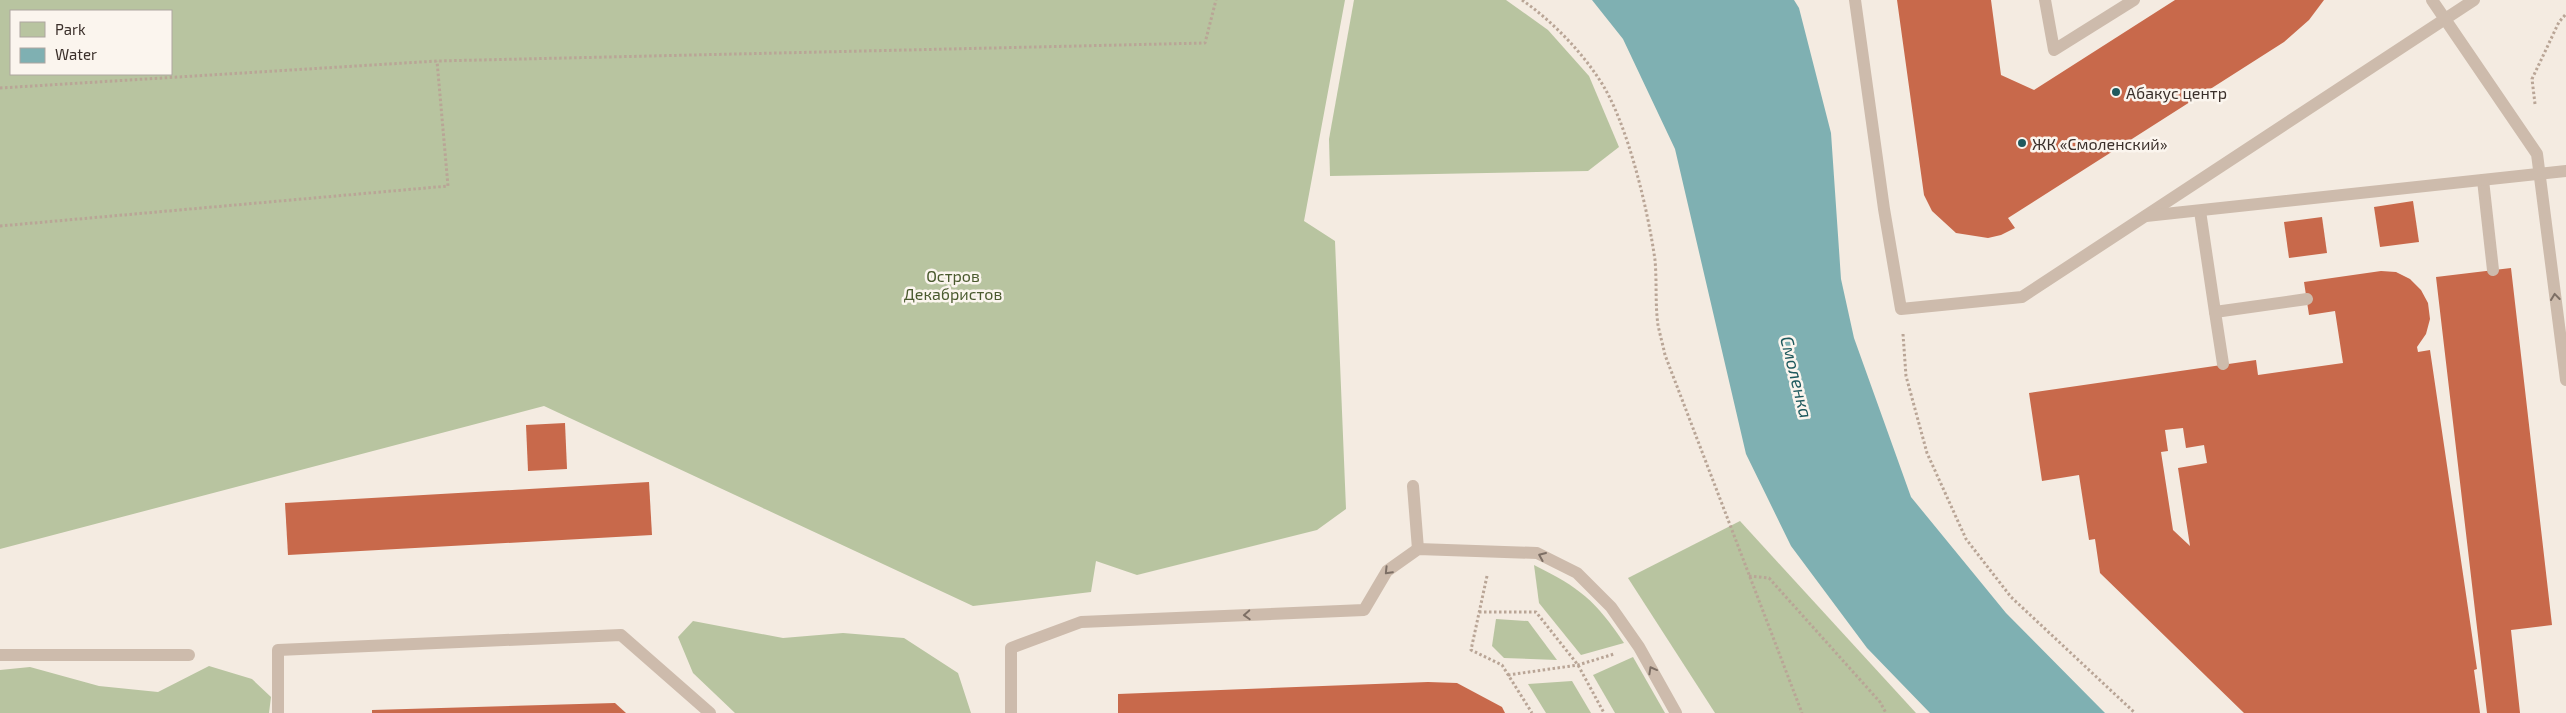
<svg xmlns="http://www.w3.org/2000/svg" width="2566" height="713" viewBox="0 0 2566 713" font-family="'Exo 2',sans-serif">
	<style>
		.green { fill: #b8c4a0; fill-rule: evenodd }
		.water { fill: #7fb0b2 }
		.building { fill: #c8694b; fill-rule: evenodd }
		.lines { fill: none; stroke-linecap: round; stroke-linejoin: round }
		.path { stroke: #b9a596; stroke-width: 3; stroke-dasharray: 2.5 2.5; stroke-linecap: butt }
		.lane { stroke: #cdbbac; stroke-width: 12 }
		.oneway { stroke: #7d6f65 }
		.poi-dot { fill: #1f5a5e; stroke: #fbf5ee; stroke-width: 2 }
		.labels { text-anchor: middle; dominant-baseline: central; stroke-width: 5; stroke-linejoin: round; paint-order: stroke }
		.poi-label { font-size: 16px; fill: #3b302b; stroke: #fbf5ee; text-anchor: start }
		.park-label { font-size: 16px; fill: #4a5a2e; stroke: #fbf5ee }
		.water-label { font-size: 18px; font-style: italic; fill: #1f5a5e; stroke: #fbf5ee }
	</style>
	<rect width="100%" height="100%" fill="#f4ebe1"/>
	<g class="green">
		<path d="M 0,0 L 1345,0 L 1304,221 L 1335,241 L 1346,509 L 1317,530 L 1137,575 L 1096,561 L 1091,592 L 973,606 L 544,406 L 0,549 ZM 11,11 L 171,11 L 171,74 L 11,74 Z"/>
		<polygon points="1354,0 1506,0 1548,30 1589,76 1619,147 1588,171 1330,176 1329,139"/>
		<polygon points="1740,521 1916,713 1715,713 1628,578"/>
		<path d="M 1534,565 C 1580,588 1595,600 1624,643 L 1581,655 L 1539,603 Z"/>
		<polygon points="1496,619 1528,621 1557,660 1504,658 1492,646"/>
		<polygon points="693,621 783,638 843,633 904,638 958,673 971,713 735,713 693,673 678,637"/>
		<polygon points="1633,657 1665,713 1615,713 1593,675"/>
		<polygon points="209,666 252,679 271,697 269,713 0,713 0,670 30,667 99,686 158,692"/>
		<polygon points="1572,681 1591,713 1546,713 1528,684"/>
	</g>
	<polygon class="water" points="1592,0 1794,0 1799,8 1831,133 1841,279 1854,338 1911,497 2006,613 2105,713 1930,713 1867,648 1791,546 1746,454 1675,149 1623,39"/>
	<g class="building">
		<polygon points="1897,0 1991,0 2001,75 2034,90 2175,0 2324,0 2309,20 2284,42 2008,218 2015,228 2001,235 1988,238 1956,233 1932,211 1924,195"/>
		<polygon points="2413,201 2419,242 2380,247 2374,207"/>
		<polygon points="2322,217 2327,253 2289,258 2284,222"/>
		<polygon points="2511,268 2552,625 2511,630 2520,713 2487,713 2436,277"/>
		<path d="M 2381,271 L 2396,272 L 2410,279 L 2421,290 L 2428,303 L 2430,319 L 2426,334 L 2417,347 L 2418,352 L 2430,350 L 2477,669 L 2474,670 L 2480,713 L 2244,713 L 2100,573 L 2095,539 L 2089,540 L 2079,475 L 2042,481 L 2029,393 L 2256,360 L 2258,375 L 2343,363 L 2335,311 L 2309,315 L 2304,282 ZM 2183,428 L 2186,448 L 2204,445 L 2207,463 L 2178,468 L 2190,546 L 2173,530 L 2161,452 L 2168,451 L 2165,430 Z"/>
		<polygon points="565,423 567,469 528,471 526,425"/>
		<polygon points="649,482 652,535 288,555 285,503"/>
		<polygon points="1428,682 1457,683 1502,707 1505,713 1118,713 1118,694"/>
		<polygon points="615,703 626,713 372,713 372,710"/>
	</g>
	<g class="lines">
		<g class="path">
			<path d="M 1522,0 C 1551,20 1580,50 1599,79 C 1627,120 1648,210 1655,260 C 1657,282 1655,304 1658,325 C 1660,335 1663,345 1665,355 L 1802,713"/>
			<polyline points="0,88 437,61 1205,43 1216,0"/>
			<polyline points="2535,104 2532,79 2559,22 2566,14"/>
			<polyline points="0,226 448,186 437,61"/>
			<polyline points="1903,334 1906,376 1927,453 1966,539 2011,597 2135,713"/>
			<polyline points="1487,576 1471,650 1502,665 1532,713"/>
			<polyline points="1749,576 1769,578 1880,702 1886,713"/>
			<polyline points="1479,612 1536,612 1578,665 1604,713"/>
			<polyline points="1508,675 1578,665 1614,654"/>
		</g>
		<g class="lane">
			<polyline points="1855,0 1884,209 1901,309 2022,297 2474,0"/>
			<polyline points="2045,0 2054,50 2134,0"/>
			<polyline points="2432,0 2537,154 2566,380"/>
			<polyline points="2483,180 2493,270"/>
			<polyline points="2200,211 2215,312"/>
			<polyline points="2146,216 2566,171"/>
			<polyline points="2223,364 2215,312 2307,299"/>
			<polyline points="1413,486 1418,549"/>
			<polyline points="0,655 189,655"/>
			<polyline points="278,713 278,650 621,635 710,713"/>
			<polyline points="1011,713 1011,648 1081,622 1364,610 1387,571 1418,549 1537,553 1577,573 1611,607 1639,647 1676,713"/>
		</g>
	</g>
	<defs><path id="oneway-chevron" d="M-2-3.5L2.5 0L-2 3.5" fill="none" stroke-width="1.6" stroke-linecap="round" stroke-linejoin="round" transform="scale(1.25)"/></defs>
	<g class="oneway">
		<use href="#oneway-chevron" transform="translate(2555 297) rotate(-97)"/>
		<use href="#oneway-chevron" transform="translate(1542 556) rotate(-157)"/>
		<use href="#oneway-chevron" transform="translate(1388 571) rotate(134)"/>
		<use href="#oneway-chevron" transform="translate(1247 615) rotate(177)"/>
		<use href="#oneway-chevron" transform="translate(1652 670) rotate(-119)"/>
	</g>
	<g class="poi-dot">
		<circle cx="2116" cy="92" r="5"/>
		<circle cx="2022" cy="143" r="5"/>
	</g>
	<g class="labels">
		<g class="poi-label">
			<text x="2126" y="92">Абакус центр</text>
			<text x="2032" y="143">ЖК «Смоленский»</text>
		</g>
		<g class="park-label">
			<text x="953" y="275">Остров<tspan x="953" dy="18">Декабристов</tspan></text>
		</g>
		<g class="water-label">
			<text transform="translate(1797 377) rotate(76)">Смоленка</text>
		</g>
	</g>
	<rect x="10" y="10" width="162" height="65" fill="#fbf5ee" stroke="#aea6a0"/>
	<rect x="20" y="22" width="25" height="15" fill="#b8c4a0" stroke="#aea6a0"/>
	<text x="55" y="35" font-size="15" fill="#3b302b">Park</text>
	<rect x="20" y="48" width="25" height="15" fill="#7fb0b2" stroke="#aea6a0"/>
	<text x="55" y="60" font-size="15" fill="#3b302b">Water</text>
</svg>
